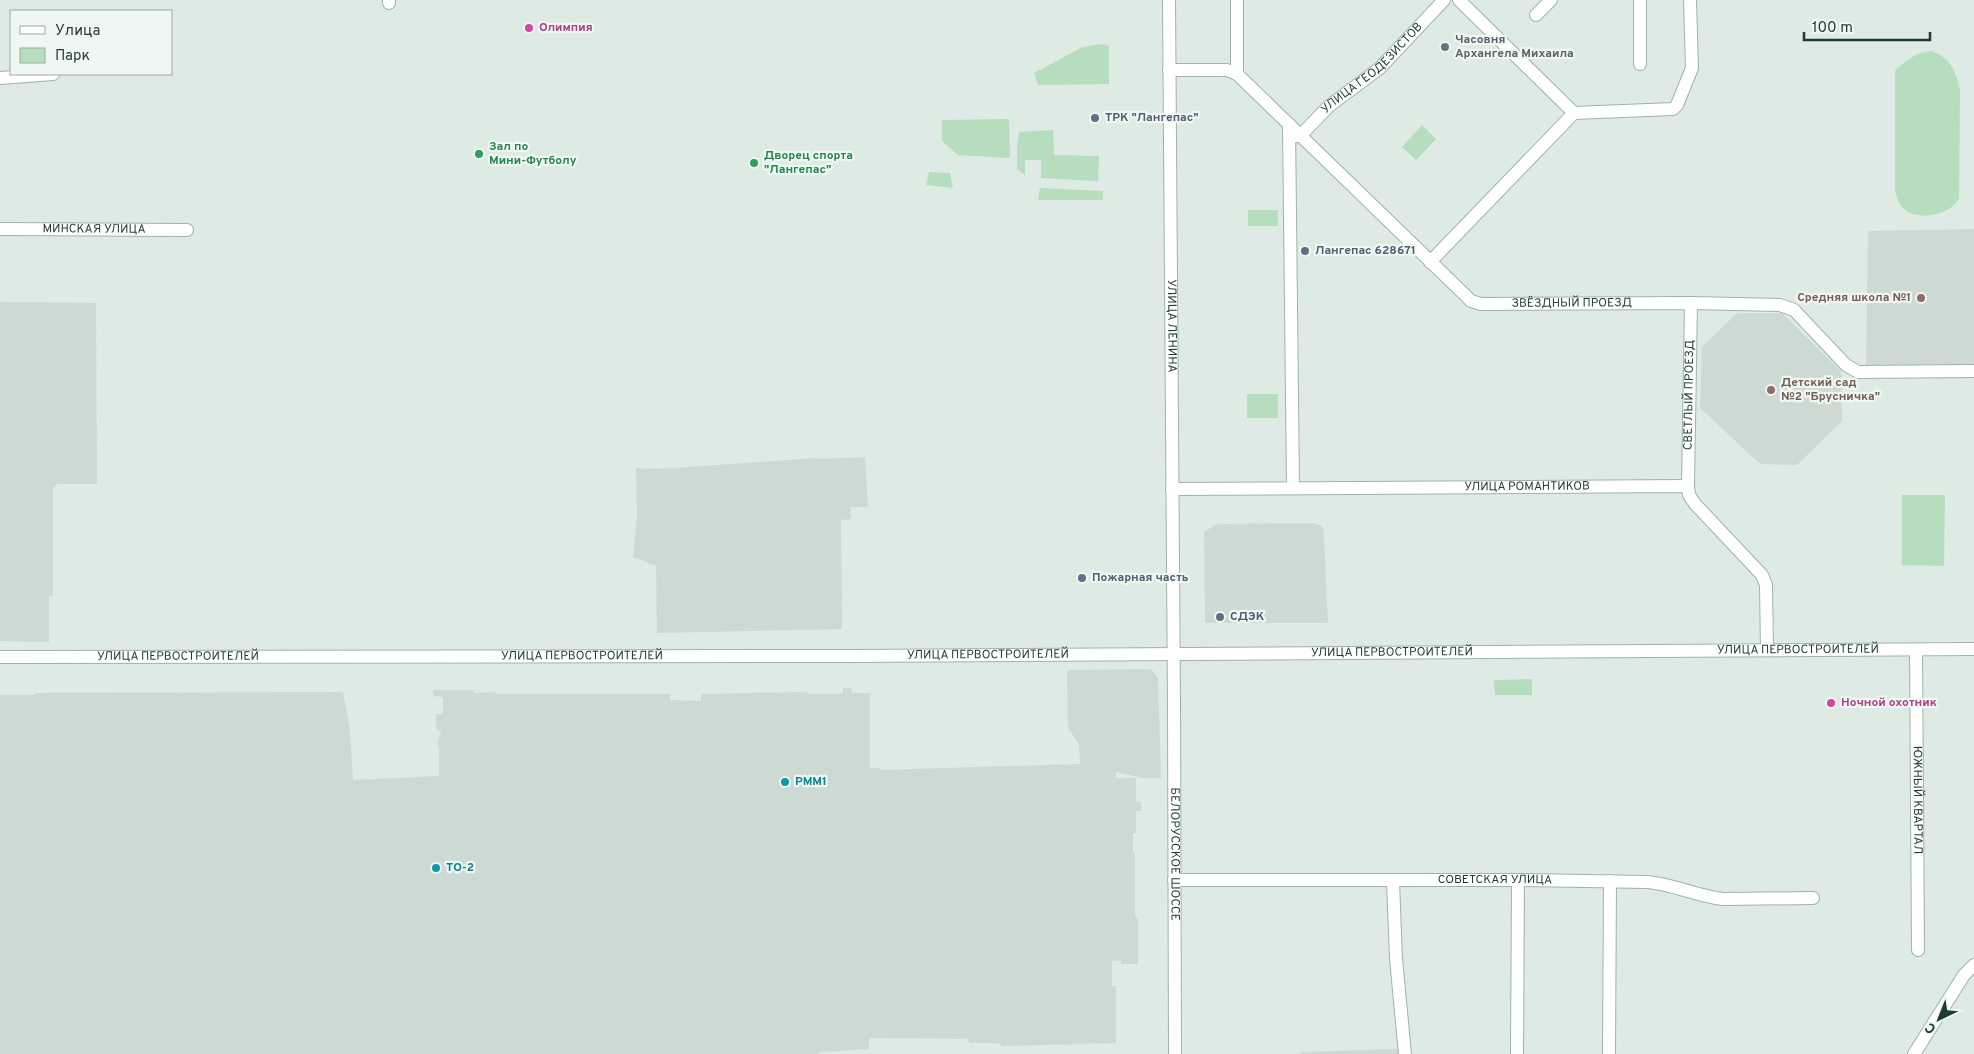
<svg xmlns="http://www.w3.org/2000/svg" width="1974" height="1054" viewBox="0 0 1974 1054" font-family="Overpass,sans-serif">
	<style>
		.built { fill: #cddad3 }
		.green { fill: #b6ddbe }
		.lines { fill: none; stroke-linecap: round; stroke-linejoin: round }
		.minor-casing { stroke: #a1b2ab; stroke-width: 14 }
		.minor { stroke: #fff; stroke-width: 12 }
		.hotel-dot { fill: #d1479c; stroke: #eff7f2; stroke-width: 2 }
		.worship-dot { fill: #6b7280; stroke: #eff7f2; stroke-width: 2 }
		.service-dot { fill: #5c6f8a; stroke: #eff7f2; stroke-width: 2 }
		.leisure-dot { fill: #2e9e5b; stroke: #eff7f2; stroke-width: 2 }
		.education-dot { fill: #8d6e63; stroke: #eff7f2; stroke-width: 2 }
		.culture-dot { fill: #0f9aa8; stroke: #eff7f2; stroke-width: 2 }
		.labels { text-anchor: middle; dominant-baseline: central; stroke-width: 4.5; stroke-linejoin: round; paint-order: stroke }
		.hotel-label { font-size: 12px; font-weight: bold; fill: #b23c85; stroke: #eff7f2; text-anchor: start }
		.worship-label { font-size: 12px; font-weight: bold; fill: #5b616d; stroke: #eff7f2; text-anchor: start }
		.street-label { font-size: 12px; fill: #1f3a32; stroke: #eff7f2 }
		.service-label { font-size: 12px; font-weight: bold; fill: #4e5e75; stroke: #eff7f2; text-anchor: start }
		.leisure-label { font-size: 12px; font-weight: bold; fill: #27864d; stroke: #eff7f2; text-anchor: start }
		.education-label { font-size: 12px; font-weight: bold; fill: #785e54; stroke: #eff7f2; text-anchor: end }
		.culture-label { font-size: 12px; font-weight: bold; fill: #0d838f; stroke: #eff7f2; text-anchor: start }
	</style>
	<rect width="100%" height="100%" fill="#deeae4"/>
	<g class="built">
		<polygon points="1974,229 1974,365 1866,366 1868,231"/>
		<polygon points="0,302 96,303 97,484 57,484 53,488 53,596 49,597 49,642 0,641"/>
		<polygon points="1737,313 1782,313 1841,371 1842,421 1797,465 1760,464 1700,408 1702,347"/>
		<polygon points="865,457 868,507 850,507 851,519 841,520 842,629 657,633 656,566 633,557 637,514 636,468 657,469 817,458 818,459"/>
		<polygon points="1315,523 1323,527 1324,537 1328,623 1205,623 1204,532 1217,524"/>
		<polygon points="1149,669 1152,670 1158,678 1161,778 1142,778 1116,772 1116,778 1136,778 1136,802 1141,802 1141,811 1136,811 1136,833 1133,833 1133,852 1135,853 1135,917 1138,917 1138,964 1121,964 1121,960 1112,961 1112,986 1116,986 1116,1043 1002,1046 999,1043 969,1043 968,1039 869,1038 869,1049 820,1052 819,1054 0,1054 0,695 35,695 35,693 343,692 350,731 353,780 439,776 439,746 437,745 441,731 436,729 436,714 443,714 443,697 433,696 433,690 474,690 474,693 496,692 497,694 670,694 670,700 701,701 701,694 808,692 808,694 836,694 843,693 843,688 851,688 852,693 870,693 870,768 880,768 881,770 1080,764 1079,744 1068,728 1067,670"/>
		<polygon points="1399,1049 1399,1054 1301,1054 1301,1052"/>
	</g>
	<g class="green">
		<polygon points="1102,44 1109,46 1109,84 1038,85 1034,73 1083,47"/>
		<path d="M 1931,51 C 1950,57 1956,71 1960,90 L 1959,199 C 1950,215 1917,222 1903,208 C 1898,203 1897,196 1895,190 L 1895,71 C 1906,60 1915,53 1931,51 Z"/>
		<polygon points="1009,119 1010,158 958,155 942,141 942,120"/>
		<polygon points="1422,125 1436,139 1416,160 1402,147"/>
		<polygon points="1053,130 1054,155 1099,156 1098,181 1041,178 1041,160 1025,160 1025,175 1017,169 1017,144 1019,132"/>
		<polygon points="929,172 950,173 953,188 926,185"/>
		<polygon points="1040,188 1103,191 1103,200 1038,200"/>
		<rect x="1248" y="210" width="30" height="16"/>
		<rect x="1247" y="394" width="31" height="24"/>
		<polygon points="1902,495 1945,495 1944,566 1902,565"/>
		<polygon points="1532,679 1532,695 1495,695 1494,680"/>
	</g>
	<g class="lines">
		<g class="minor-casing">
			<g id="minor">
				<polyline points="389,0 389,3"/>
				<path id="s1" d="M 1169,0 L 1174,704 L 1175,1054"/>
				<polyline points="1459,0 1574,113 1673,109 1677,105 1692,68 1690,0"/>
				<polyline points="1640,0 1640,64"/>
				<polyline points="1536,15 1551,0"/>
				<path id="s2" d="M 1169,70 L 1227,70 L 1237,74 L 1464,294 L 1471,301 L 1481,304 L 1691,303 L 1780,305 L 1794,310 L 1846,365 L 1858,372 L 1974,371"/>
				<polyline points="1237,74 1237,0"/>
				<polyline points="0,78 53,74"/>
				<polyline points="1289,124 1293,488"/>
				<path id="s3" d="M 1293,137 L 1301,135 L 1329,106 L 1380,68 L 1444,0"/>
				<path id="s4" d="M 0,229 L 187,230"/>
				<polyline points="1430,262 1574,113"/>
				<path id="s5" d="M 1688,486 L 1691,303"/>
				<path id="s6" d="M 1172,489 L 1688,486 L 1689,495 L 1695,504 L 1762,575 L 1766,585 L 1767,650"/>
				<path id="s7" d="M 1916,650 L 1918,950"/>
				<path id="s8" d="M 0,657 L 852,656 L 1974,649"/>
				<path id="s9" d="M 1174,880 L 1518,880 L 1647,882 C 1673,884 1697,896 1723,899 L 1813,898"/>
				<polyline points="1393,881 1396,959 1405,1054"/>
				<polyline points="1517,1054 1518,880"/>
				<polyline points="1609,1054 1610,881"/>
				<polyline points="1914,1054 1964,975 1974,965"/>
			</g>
		</g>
		<use href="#minor" class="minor"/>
	</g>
	<g class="hotel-dot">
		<circle cx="529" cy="28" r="5"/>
		<circle cx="1831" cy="703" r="5"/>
	</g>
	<circle class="worship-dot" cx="1445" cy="47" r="5"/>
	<g class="service-dot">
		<circle cx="1095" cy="118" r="5"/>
		<circle cx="1305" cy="251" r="5"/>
		<circle cx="1082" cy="578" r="5"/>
		<circle cx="1220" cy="617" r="5"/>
	</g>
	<g class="leisure-dot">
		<circle cx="479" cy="154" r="5"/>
		<circle cx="754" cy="163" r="5"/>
	</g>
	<g class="education-dot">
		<circle cx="1921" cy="298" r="5"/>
		<circle cx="1771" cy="390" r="5"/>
	</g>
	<g class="culture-dot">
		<circle cx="785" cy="782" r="5"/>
		<circle cx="436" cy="868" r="5"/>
	</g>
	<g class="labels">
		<g class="hotel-label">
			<text x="539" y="28">Олимпия</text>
			<text x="1841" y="703">Ночной охотник</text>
		</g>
		<g class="worship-label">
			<text x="1455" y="40">Часовня<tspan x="1455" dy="14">Архангела Михаила</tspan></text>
		</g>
		<g class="street-label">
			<text stroke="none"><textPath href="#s3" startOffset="106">УЛИЦА ГЕОДЕЗИСТОВ</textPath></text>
			<text stroke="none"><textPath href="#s4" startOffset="94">МИНСКАЯ УЛИЦА</textPath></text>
			<text stroke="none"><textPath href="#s2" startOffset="496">ЗВЁЗДНЫЙ ПРОЕЗД</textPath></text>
			<text stroke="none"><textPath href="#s1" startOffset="326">УЛИЦА ЛЕНИНА</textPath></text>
			<text stroke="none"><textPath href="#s5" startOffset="91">СВЕТЛЫЙ ПРОЕЗД</textPath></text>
			<text stroke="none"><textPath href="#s6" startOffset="355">УЛИЦА РОМАНТИКОВ</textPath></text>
			<text stroke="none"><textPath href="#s8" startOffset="1798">УЛИЦА ПЕРВОСТРОИТЕЛЕЙ</textPath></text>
			<text stroke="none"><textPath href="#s8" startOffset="1392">УЛИЦА ПЕРВОСТРОИТЕЛЕЙ</textPath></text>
			<text stroke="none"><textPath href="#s8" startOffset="988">УЛИЦА ПЕРВОСТРОИТЕЛЕЙ</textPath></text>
			<text stroke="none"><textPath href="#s8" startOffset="178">УЛИЦА ПЕРВОСТРОИТЕЛЕЙ</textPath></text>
			<text stroke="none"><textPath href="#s8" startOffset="582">УЛИЦА ПЕРВОСТРОИТЕЛЕЙ</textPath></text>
			<text stroke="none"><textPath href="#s7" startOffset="150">ЮЖНЫЙ КВАРТАЛ</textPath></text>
			<text stroke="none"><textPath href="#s1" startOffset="854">БЕЛОРУССКОЕ ШОССЕ</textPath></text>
			<text stroke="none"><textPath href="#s9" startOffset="321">СОВЕТСКАЯ УЛИЦА</textPath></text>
		</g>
		<g class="service-label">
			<text x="1105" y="118">ТРК "Лангепас"</text>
			<text x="1315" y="251">Лангепас 628671</text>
			<text x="1092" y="578">Пожарная часть</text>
			<text x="1230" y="617">СДЭК</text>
		</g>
		<g class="leisure-label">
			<text x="489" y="147">Зал по<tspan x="489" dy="14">Мини-Футболу</tspan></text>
			<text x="764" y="156">Дворец спорта<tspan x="764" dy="14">"Лангепас"</tspan></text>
		</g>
		<g class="education-label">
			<text x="1911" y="298">Средняя школа №1</text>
			<text x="1781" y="383" text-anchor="start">Детский сад<tspan x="1781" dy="14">№2 "Брусничка"</tspan></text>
		</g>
		<g class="culture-label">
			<text x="795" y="782">РММ1</text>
			<text x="446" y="868">ТО-2</text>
		</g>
	</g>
	<rect x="10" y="10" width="162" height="65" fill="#eff7f2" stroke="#9caba5"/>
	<rect x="20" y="26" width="25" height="8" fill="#ffffff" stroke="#9caba5"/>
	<text x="55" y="35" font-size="15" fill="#1f3a32">Улица</text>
	<rect x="20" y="48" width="25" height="15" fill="#b6ddbe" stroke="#9caba5"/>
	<text x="55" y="60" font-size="15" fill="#1f3a32">Парк</text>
	<g transform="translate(1939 1019) rotate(223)" stroke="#eff7f2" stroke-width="4" paint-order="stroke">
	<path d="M0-4L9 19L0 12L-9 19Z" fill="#1f3a32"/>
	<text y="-8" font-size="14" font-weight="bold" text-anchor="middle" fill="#1f3a32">С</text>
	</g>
	<path d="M1804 32v8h126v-8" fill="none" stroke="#1f3a32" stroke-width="2.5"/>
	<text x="1812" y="32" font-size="15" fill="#1f3a32" stroke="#eff7f2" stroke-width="4" paint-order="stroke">100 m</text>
</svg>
